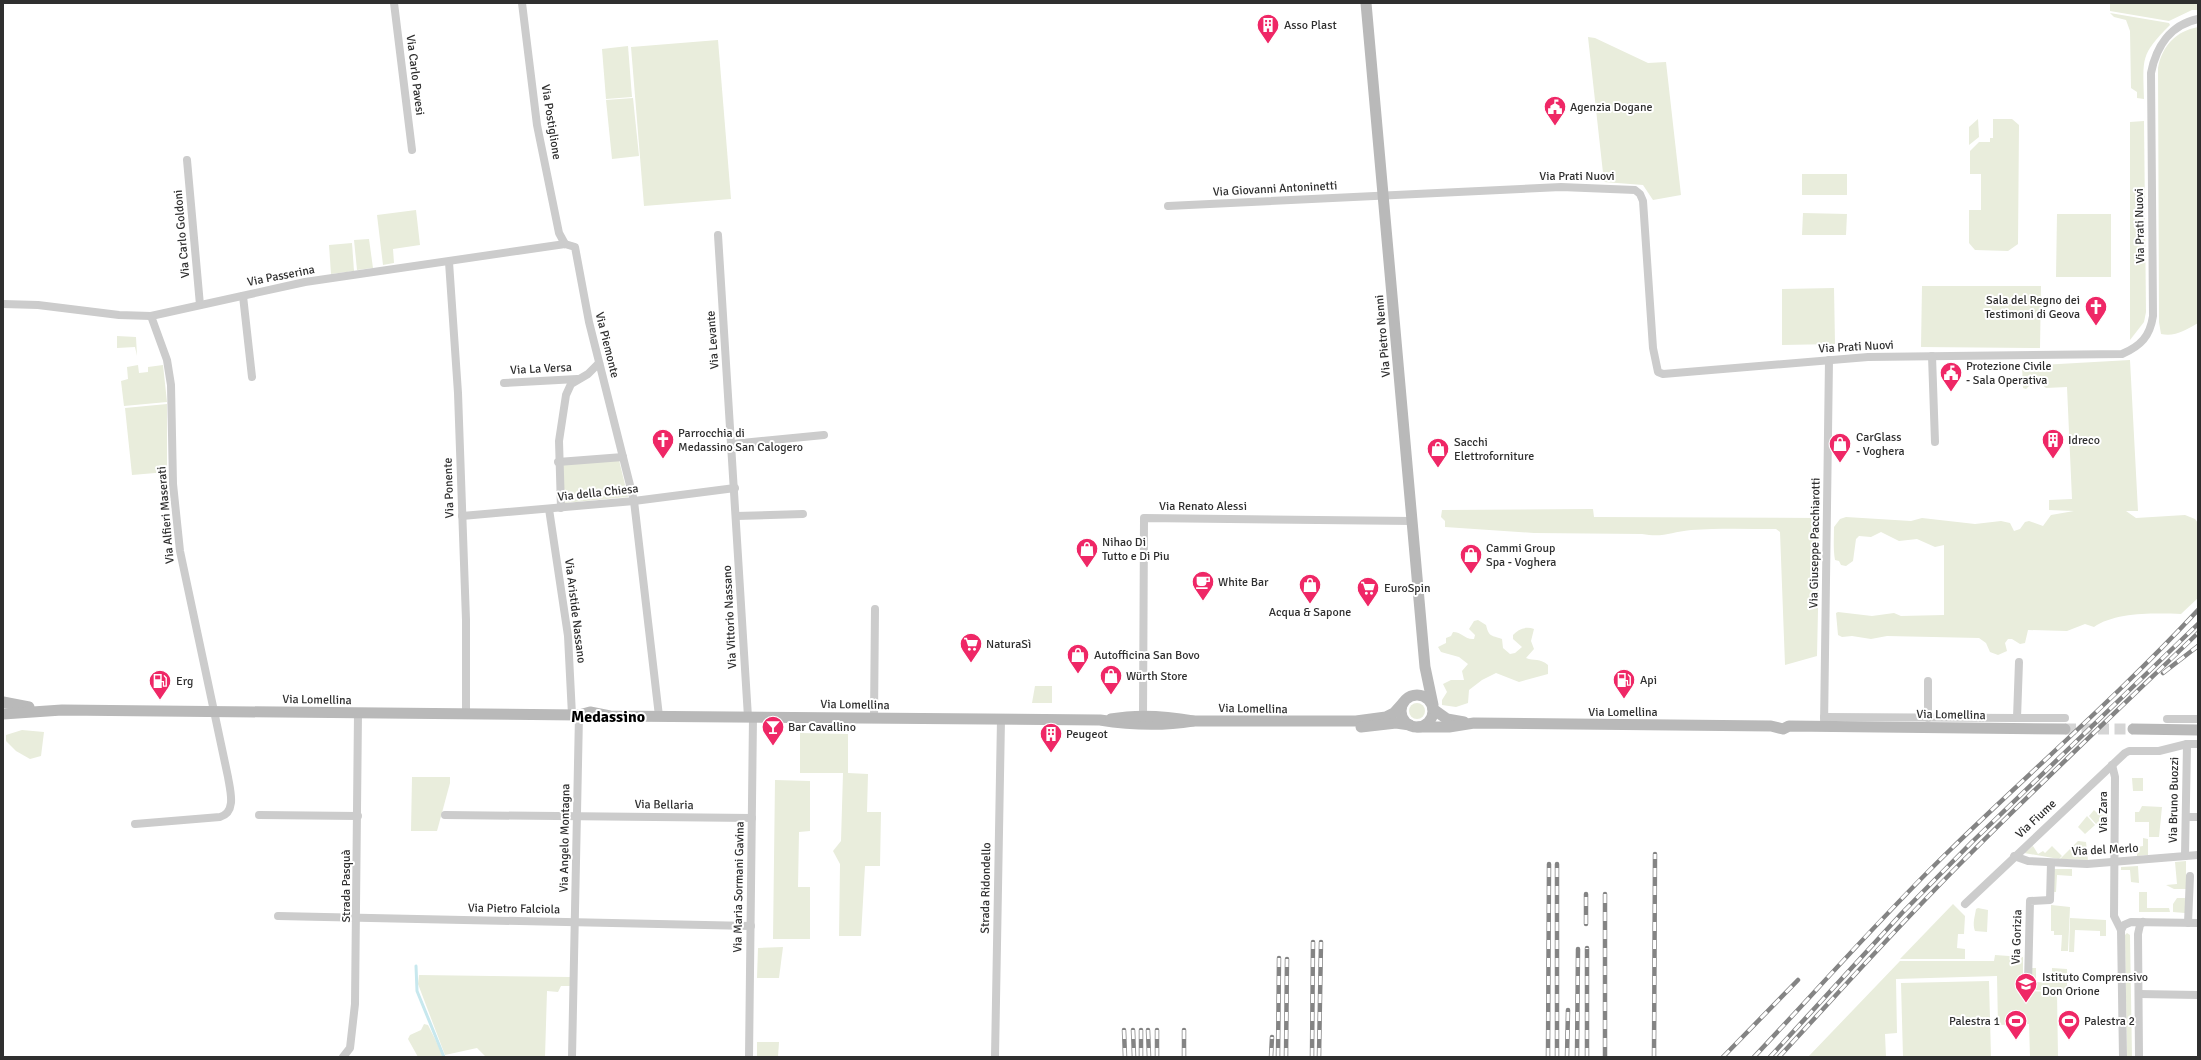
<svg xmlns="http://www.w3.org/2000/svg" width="2201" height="1060" viewBox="0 0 2201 1060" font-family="Signika,sans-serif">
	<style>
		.green { fill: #e9eddc }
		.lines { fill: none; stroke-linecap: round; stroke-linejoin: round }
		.stream { stroke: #c7e8ee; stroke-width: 3 }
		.secondary-tunnel { stroke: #d5d5d5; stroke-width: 11; stroke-dasharray: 11 5.5; stroke-linecap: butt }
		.street { stroke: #ccc; stroke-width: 8 }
		.secondary { stroke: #b9b9b9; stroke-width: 11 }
		.rail-casing { stroke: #848484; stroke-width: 4.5 }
		.rail { stroke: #fff; stroke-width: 3; stroke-dasharray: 9; stroke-linecap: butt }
		.labels { text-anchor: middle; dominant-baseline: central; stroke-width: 4; stroke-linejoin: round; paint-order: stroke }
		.poi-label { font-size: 12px; fill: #2f2f2f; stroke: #fff; text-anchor: start }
		.street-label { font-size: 12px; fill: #2f2f2f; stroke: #fff }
		.district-label { font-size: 16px; font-weight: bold; fill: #000; stroke: #fff }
	</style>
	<rect width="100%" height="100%" fill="#fff"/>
	<g class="green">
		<polygon points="2110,3 2198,3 2198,10 2192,10 2169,21 2110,11"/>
		<path d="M 2110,13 L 2169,23 L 2170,25 C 2140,55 2143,58 2144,99 L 2137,98 L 2137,92 L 2131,88 L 2130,31 L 2126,20 L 2114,17 Z"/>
		<path d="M 2198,27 L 2198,323 C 2186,330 2175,337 2161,334 L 2159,322 L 2158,68 C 2162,46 2176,31 2198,27 Z"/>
		<polygon points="1588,37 1595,38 1648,63 1666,62 1681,195 1653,200 1643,185 1604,182"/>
		<polygon points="718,40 731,199 644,206 631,47"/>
		<polygon points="628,46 632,97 606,99 602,49"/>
		<polygon points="633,98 639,156 612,159 606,100"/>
		<polygon points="1978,119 1979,137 1969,145 1969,127"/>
		<polygon points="1993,119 2012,119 2019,125 2018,244 2008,251 1975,250 1969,243 1969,210 1981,210 1981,174 1970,174 1970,151 1979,142 1990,142 1990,138 1993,138"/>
		<polygon points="2144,121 2146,312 2144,322 2130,340 2130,122"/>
		<rect x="1802" y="174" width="45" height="21"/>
		<polygon points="416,210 420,245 393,249 394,263 383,265 377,215"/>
		<polygon points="1803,213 1847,214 1846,235 1802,235"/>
		<polygon points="2057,214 2111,214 2111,277 2056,277"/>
		<polygon points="369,239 373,268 357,270 354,240"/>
		<polygon points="352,243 354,271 331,274 329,245"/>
		<polygon points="1922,286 2041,286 2040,348 1921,347"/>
		<polygon points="1834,288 1835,344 1782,345 1782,289"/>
		<polygon points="117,336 136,337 137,356 135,347 117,348"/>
		<path d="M 2130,360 L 2138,511 L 2126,511 L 2136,518 L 2185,515 L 2195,519 L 2198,523 L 2198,598 L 2181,614 C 2155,613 2115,612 2094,627 L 2085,624 L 2067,631 L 2028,630 L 2025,643 L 2020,644 L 2012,639 L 2008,639 L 2005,643 L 2007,651 L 1998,655 L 1990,652 L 1986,643 L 1979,638 L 1887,636 L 1871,639 L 1852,636 L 1842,637 L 1838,635 L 1836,613 L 1838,612 L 1872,616 L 1894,613 L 1901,616 L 1944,615 L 1944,545 L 1935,547 L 1917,539 L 1899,541 L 1881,532 L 1871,537 L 1859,536 L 1856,539 L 1853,561 L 1846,566 L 1841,565 L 1839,561 L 1835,560 C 1833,548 1834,538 1834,527 L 1840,519 L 1846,517 L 1911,521 L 1922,518 L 1975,524 L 2001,521 L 2010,523 L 2014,531 L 2020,529 L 2025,522 L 2029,521 L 2043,526 L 2051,515 L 2074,511 L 2049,510 L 2049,500 L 2072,499 L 2067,387 L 2046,388 L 2039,382 L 2032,383 L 2026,389 L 2023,388 L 2022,366 Z"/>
		<polygon points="138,365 139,373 148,372 148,367 163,365 167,402 124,406 121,381 128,379 127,367"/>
		<polygon points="167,404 167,472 132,475 125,408"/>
		<polygon points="619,460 628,497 564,503 562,465"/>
		<path d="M 1593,509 L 1594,517 L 1820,518 L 1817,656 L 1785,665 L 1780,532 L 1776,529 C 1748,529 1719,528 1691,530 C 1671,532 1663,538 1642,534 L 1534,533 L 1445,527 L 1445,521 L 1441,517 L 1442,510 Z"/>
		<path d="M 1478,620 L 1486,625 C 1489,637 1491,635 1502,639 L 1503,648 L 1510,654 L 1515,653 L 1522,647 L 1513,639 L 1513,635 C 1518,629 1526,626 1534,629 L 1531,641 L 1534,649 L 1526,658 C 1534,661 1540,658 1548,665 L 1548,674 L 1519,682 L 1496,673 L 1482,680 L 1469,690 L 1468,703 L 1456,707 L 1442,705 L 1442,700 L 1447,692 L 1443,684 L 1451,680 L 1464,680 L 1462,671 L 1468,664 L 1459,657 L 1441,652 L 1438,647 L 1446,643 L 1446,638 L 1451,636 L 1453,632 C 1462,632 1465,640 1474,639 L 1475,635 L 1469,629 L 1474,621 Z"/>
		<polygon points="1035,686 1052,686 1052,703 1032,703"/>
		<circle cx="1417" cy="711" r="8"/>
		<polygon points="22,730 44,732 41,756 30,759 16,751 6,741 6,735"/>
		<polygon points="800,733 848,734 848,773 868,774 867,812 881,812 880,866 865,866 861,936 839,936 840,864 833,851 841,841 843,773 800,773"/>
		<polygon points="412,777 450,777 450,783 437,831 411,831"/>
		<polygon points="2132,778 2143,778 2143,791 2133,791"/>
		<polygon points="775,780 810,781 810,831 799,832 798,887 810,887 810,939 773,939"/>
		<polygon points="2142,806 2162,807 2159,837 2149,837 2149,822 2135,822 2135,812 2139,812"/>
		<polygon points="2094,810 2098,814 2108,815 2108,821 2099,821 2096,824 2089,816"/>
		<polygon points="2087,816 2095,825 2085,834 2078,827"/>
		<polygon points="2143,838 2148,839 2148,855 2137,856 2137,847 2143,846"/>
		<polygon points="2078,841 2086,842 2088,860 2060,859"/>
		<polygon points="2033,846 2038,854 2043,851 2045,853 2052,846 2062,856 2059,859 2024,853"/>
		<polygon points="2186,861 2186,889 2174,889 2166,885 2177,884 2175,862"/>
		<polygon points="2138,866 2139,883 2131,882 2130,870 2121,870 2121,867"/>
		<polygon points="2054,869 2072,869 2072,876 2057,875 2056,892 2053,892"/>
		<polygon points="2139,892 2147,892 2147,908 2169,908 2170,912 2139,912"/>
		<polygon points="2177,898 2185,898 2185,913 2173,912 2173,904"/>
		<polygon points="1953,904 1965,916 1964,934 1958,934 1957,948 1965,949 1965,959 1900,959"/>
		<polygon points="2051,905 2070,907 2068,951 2061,951 2062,935 2054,935 2054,931 2051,931"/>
		<path d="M 1978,908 L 1988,910 L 1987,932 L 1975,931 C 1972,924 1975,916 1976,909 Z"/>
		<polygon points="2070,918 2106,920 2106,936 2100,936 2100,931 2075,930 2074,952 2069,952"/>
		<polygon points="2127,933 2130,935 2132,1057 2127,1057 2125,935"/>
		<polygon points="783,947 779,978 757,978 758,948"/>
		<polygon points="1995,955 2023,957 2023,991 2057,992 2058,1057 2030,1057 2029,1024 1998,1025 1997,976 1896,979 1897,1033 1885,1034 1886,1057 1808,1057 1900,961 1994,961"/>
		<polygon points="2032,968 2036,968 2036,982 2052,983 2052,968 2067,969 2067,991 2031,990"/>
		<polygon points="419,975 570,977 570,986 561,986 558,992 547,991 545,1057 486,1057 477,1048 445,1055 418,984"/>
		<polygon points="1989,981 1991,1057 1903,1057 1901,983"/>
		<polygon points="424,1024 428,1025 444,1057 418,1057 408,1039 410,1035 421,1030"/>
		<polygon points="757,1042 779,1042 778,1057 757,1057"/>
	</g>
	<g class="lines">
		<polyline class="stream" points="416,966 417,991 444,1057"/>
		<polyline class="secondary-tunnel" points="2065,729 2133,729"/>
		<g class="street">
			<polyline points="394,3 412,150"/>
			<polyline points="522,3 537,125 559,233 565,244"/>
			<polyline points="187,160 200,305"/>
			<path d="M 1168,206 L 1561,187 L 1635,190 L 1640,194 L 1643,201 L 1653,348 L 1658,372 L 1663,374 L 1868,357 L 2122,354 C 2141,346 2150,336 2153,316 L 2151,73 C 2156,47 2170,25 2198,19"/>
			<polyline points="718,235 748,717"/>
			<polyline points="449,262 458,393 466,620 466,714"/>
			<polyline points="243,296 252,377"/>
			<polyline points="3,304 38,305 119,315 151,316 305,282 565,244 575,247 589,322 634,501 659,716"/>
			<polyline points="1932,356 1935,442"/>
			<polyline points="504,383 577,379"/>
			<polyline points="732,444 824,435"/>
			<polyline points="558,462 623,457"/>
			<polyline points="561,508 559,441 566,395 571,384 588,374 599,363"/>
			<polyline points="549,509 568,636 572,715"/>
			<polyline points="462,516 634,501 735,488"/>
			<polyline points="736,516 803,514"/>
			<polyline points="1928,681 1928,718"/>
			<polyline points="1143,717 1144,518 1413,521"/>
			<polyline points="1824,717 2017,718 2019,662"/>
			<polyline points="874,718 875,609"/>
			<polyline points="2017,718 2065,718"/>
			<polyline points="2167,719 2198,719"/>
			<polyline points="1824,727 1829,360"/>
			<polyline points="2112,765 2115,777 2114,916 2121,930"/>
			<polyline points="259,815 358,816"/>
			<polyline points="445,815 752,818"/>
			<polyline points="2186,817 2198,817"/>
			<path d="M 135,824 L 220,817 C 237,812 230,790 228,777 L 180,551 L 173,484 L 171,385 L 167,360 L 151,316"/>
			<polyline points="2014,856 2028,861 2087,864 2198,855"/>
			<polyline points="2185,856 2187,744"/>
			<polyline points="1965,904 2125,753 2129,751 2159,751 2187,744 2198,744"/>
			<polyline points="278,916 751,926"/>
			<polyline points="2188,923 2190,876"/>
			<polyline points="2121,930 2123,1057"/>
			<polyline points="2121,930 2124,925 2131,922 2198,923"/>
			<polyline points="2028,983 2030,901 2050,900 2051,863"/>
			<polyline points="2139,994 2198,995"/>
			<polyline points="343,1057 350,1048 355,1004 358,713"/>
			<polyline points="572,1057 579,715"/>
			<polyline points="749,1057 753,717"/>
			<polyline points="995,1057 1001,719"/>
			<polyline points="2139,1057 2138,934 2140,925 2143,922"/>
		</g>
		<g class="secondary">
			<polyline points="1366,3 1425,667 1433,705"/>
			<circle cx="1417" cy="711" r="16"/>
			<polyline points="3,702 29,707"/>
			<polyline points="1433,709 1447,719 1464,722"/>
			<path d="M 3,714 L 62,710 L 579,715 L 590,712 L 610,716 L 1100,720 C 1131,725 1162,726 1193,721"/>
			<path d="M 1111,719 C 1138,714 1166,716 1193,721 L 1356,721 L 1386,717 L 1394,713 L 1403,703"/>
			<polyline points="1361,727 1396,723 1410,725"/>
			<polyline points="1418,727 1449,727 1474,723 1771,726 1783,729 1789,726 2065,729"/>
			<polyline points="2133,729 2198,730"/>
		</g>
		<g class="rail-casing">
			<g id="rail">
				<polyline points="2163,673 2198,646"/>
				<polyline points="1605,894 1605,1057"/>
				<polyline points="1586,924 1586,894"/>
				<polyline points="1124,1030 1125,1057"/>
				<polyline points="1133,1030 1134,1057"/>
				<polyline points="1141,1030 1141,1057"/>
				<polyline points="1148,1030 1149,1057"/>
				<polyline points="1157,1057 1157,1030"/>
				<polyline points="1184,1057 1184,1030"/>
				<polyline points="1271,1057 1272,1037"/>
				<polyline points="1278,1057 1279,958"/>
				<polyline points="1286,1057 1287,959"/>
				<polyline points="1312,1057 1313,942"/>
				<polyline points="1319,1057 1321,942"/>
				<polyline points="1548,1057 1549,864"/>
				<polyline points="1557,1057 1557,864"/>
				<polyline points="1567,1057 1568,1010"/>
				<polyline points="1577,1057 1578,949"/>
				<polyline points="1587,1057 1587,948"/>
				<polyline points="1654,1057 1655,854"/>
				<polyline points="1723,1057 1798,980"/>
				<path d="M 1754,1057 C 1819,988 1882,916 1950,850 C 2032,770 2120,694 2198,610"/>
				<polyline points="1770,1057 1902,913 1972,842 2198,624"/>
				<path d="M 1779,1057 C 1843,988 1905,918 1972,852 C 2046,778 2122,706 2198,633"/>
			</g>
		</g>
		<use href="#rail" class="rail"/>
	</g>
	<defs>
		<g id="building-pin" transform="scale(1.15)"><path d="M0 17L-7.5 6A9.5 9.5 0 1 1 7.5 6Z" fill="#ef2766" stroke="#fff"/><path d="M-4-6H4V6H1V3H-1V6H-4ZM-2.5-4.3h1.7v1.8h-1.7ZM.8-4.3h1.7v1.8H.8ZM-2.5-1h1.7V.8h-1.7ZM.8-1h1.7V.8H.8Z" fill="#fff"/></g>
		<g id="civic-pin" transform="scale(1.15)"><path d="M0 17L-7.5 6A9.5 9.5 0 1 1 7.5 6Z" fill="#ef2766" stroke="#fff"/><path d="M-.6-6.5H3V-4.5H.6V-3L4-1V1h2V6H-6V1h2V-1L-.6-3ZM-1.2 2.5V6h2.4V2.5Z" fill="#fff"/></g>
		<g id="church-pin" transform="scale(1.15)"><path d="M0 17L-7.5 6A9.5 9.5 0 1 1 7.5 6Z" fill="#ef2766" stroke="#fff"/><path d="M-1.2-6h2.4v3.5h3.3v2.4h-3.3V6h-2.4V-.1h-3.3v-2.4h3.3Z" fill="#fff"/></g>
		<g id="shop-pin" transform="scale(1.15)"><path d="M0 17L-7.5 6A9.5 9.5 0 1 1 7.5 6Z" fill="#ef2766" stroke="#fff"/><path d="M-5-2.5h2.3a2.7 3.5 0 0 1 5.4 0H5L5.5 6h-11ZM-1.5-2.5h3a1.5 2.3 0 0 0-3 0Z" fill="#fff"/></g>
		<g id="cafe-pin" transform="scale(1.15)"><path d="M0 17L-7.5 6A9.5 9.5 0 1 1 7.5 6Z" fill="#ef2766" stroke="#fff"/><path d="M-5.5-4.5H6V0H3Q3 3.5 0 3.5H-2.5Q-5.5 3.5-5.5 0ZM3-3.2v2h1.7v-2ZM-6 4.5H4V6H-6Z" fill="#fff"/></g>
		<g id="supermarket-pin" transform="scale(1.15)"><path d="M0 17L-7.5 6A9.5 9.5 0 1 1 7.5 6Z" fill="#ef2766" stroke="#fff"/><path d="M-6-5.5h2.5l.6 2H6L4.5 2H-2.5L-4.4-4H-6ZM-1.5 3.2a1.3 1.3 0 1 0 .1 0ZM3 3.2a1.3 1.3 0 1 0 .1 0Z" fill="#fff"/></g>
		<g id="fuel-pin" transform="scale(1.15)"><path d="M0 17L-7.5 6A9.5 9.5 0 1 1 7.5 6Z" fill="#ef2766" stroke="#fff"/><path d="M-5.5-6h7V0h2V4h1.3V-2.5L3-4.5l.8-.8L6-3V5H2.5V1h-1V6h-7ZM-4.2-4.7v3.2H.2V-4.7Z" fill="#fff"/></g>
		<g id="bar-pin" transform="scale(1.15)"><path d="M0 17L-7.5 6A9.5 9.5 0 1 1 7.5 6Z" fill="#ef2766" stroke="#fff"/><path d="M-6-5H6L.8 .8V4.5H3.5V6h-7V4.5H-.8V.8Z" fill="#fff"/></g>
		<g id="school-pin" transform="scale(1.15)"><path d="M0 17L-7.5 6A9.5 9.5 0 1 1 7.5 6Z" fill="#ef2766" stroke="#fff"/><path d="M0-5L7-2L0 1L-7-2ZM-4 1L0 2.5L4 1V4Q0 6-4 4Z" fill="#fff"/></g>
		<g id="stadium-pin" transform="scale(1.15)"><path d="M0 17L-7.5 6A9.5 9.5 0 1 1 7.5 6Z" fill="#ef2766" stroke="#fff"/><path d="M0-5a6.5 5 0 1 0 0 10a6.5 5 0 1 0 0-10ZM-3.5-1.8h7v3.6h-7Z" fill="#fff"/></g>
	</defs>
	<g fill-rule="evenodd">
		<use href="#building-pin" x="1268" y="25"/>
		<use href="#civic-pin" x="1555" y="107"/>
		<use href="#church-pin" x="2096" y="307"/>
		<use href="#civic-pin" x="1951" y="373"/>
		<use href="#church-pin" x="663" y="440"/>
		<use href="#building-pin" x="2053" y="440"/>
		<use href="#shop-pin" x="1840" y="444"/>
		<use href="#shop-pin" x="1438" y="449"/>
		<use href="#shop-pin" x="1087" y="549"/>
		<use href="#shop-pin" x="1471" y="555"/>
		<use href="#cafe-pin" x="1203" y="582"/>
		<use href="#shop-pin" x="1310" y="585"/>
		<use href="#supermarket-pin" x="1368" y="588"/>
		<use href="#supermarket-pin" x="971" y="644"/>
		<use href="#shop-pin" x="1078" y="655"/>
		<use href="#shop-pin" x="1111" y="676"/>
		<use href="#fuel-pin" x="1624" y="680"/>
		<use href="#fuel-pin" x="160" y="681"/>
		<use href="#bar-pin" x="773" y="727"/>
		<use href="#building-pin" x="1051" y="734"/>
		<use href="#school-pin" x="2026" y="984"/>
		<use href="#stadium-pin" x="2016" y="1021"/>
		<use href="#stadium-pin" x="2069" y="1021"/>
	</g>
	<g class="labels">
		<g class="poi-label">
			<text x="1284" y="25">Asso Plast</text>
			<text x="1570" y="107">Agenzia Dogane</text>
			<text x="2080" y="300" text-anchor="end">Sala del Regno dei<tspan x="2080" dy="14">Testimoni di Geova</tspan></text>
			<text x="1966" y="366">Protezione Civile<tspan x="1966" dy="14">- Sala Operativa</tspan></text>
			<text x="678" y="433">Parrocchia di<tspan x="678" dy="14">Medassino San Calogero</tspan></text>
			<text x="1856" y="437">CarGlass<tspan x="1856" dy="14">- Voghera</tspan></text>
			<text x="2068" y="440">Idreco</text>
			<text x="1454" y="442">Sacchi<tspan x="1454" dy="14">Elettroforniture</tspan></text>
			<text x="1102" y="542">Nihao Di<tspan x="1102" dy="14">Tutto e Di Piu</tspan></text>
			<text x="1486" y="548">Cammi Group<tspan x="1486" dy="14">Spa - Voghera</tspan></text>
			<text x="1218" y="582">White Bar</text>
			<text x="1384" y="588">EuroSpin</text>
			<text x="1310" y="612" text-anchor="middle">Acqua &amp; Sapone</text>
			<text x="986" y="644">NaturaSì</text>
			<text x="1094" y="655">Autofficina San Bovo</text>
			<text x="1126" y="676">Würth Store</text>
			<text x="1640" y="680">Api</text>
			<text x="176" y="681">Erg</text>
			<text x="788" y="727">Bar Cavallino</text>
			<text x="1066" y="734">Peugeot</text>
			<text x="2042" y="977">Istituto Comprensivo<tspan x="2042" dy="14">Don Orione</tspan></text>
			<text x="2000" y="1021" text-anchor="end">Palestra 1</text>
			<text x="2084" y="1021">Palestra 2</text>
		</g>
		<g class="street-label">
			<text transform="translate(415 75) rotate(83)">Via Carlo Pavesi</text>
			<text transform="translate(551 122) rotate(81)">Via Postiglione</text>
			<text x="1577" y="176">Via Prati Nuovi</text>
			<text transform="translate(1275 189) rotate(-3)">Via Giovanni Antoninetti</text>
			<text transform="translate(2140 226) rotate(-91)">Via Prati Nuovi</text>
			<text transform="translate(182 234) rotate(-95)">Via Carlo Goldoni</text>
			<text transform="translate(281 276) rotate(-11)">Via Passerina</text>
			<text transform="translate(1383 336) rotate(-95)">Via Pietro Nenni</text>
			<text transform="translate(713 340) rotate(-94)">Via Levante</text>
			<text transform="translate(607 345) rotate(76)">Via Piemonte</text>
			<text transform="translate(1856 347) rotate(-3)">Via Prati Nuovi</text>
			<text transform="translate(541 369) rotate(-3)">Via La Versa</text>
			<text transform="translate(449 488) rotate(-92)">Via Ponente</text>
			<text transform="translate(598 493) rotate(-6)">Via della Chiesa</text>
			<text x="1203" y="506">Via Renato Alessi</text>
			<text transform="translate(166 515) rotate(-95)">Via Alfieri Maserati</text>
			<text transform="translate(1815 543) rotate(-89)">Via Giuseppe Pacchiarotti</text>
			<text transform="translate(575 611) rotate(83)">Via Aristide Nassano</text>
			<text transform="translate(730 617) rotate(-93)">Via Vittorio Nassano</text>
			<text transform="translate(317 700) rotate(1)">Via Lomellina</text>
			<text transform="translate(855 705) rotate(1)">Via Lomellina</text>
			<text transform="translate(1253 709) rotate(1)">Via Lomellina</text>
			<text x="1623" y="712">Via Lomellina</text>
			<text transform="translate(1951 715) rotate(1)">Via Lomellina</text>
			<text transform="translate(2174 800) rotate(-89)">Via Bruno Buozzi</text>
			<text transform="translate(664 805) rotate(1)">Via Bellaria</text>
			<text transform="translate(2103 812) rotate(-90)">Via Zara</text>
			<text transform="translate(2036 819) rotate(-43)">Via Fiume</text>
			<text transform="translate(565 838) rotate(-89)">Via Angelo Montagna</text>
			<text transform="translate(2105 850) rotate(-3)">Via del Merlo</text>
			<text transform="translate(346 886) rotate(-90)">Strada Pasquà</text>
			<text transform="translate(739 887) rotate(-89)">Via Maria Sormani Gavina</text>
			<text transform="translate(986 888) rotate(-89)">Strada Ridondello</text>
			<text transform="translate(514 909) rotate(1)">Via Pietro Falciola</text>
			<text transform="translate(2017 937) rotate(-88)">Via Gorizia</text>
		</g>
		<g class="district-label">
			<text x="608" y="717">Medassino</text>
		</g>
	</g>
	<rect width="2201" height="1060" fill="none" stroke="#2f2f2f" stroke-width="8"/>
</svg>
